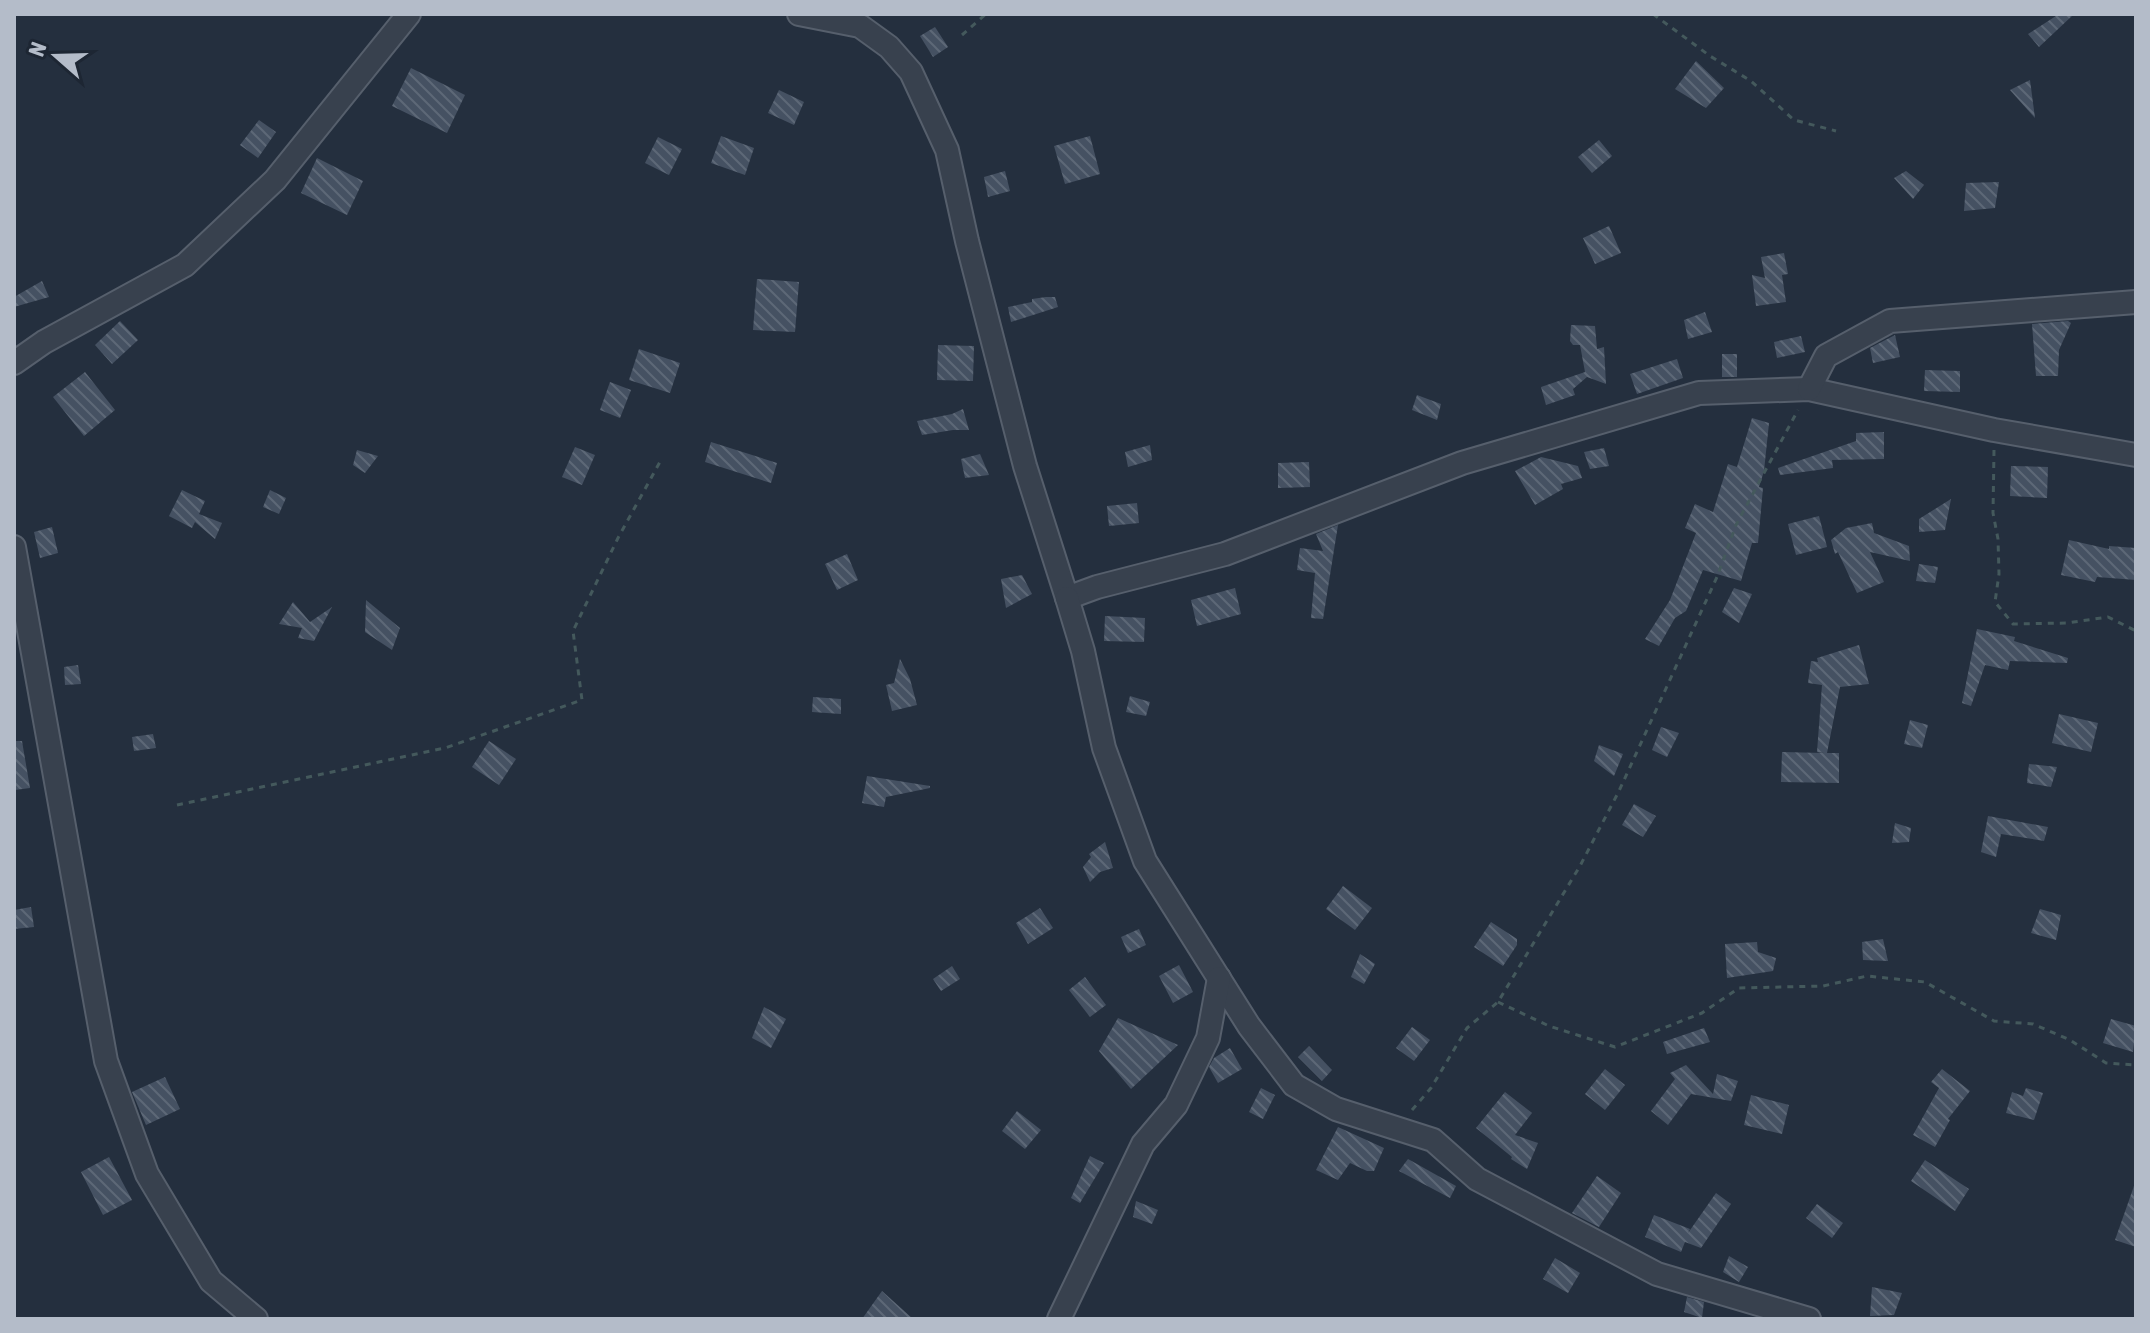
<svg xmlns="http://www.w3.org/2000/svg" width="2150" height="1333" viewBox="0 0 2150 1333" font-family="'Asap Condensed',sans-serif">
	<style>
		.building { fill: url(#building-back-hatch) }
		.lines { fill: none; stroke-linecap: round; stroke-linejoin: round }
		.minor-casing { stroke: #565f6c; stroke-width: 26 }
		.path { stroke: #44595c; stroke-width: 3; stroke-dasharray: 6 6; stroke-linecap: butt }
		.minor { stroke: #38414e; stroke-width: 22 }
	</style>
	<defs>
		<pattern id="building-back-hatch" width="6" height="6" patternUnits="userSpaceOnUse" patternTransform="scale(2)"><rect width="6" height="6" fill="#455162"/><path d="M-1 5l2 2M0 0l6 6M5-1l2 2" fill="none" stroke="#5d6877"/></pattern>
	</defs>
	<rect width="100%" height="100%" fill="#242f3e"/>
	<g class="building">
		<polygon points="2059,14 2073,15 2039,47 2028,34"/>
		<polygon points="935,27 948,47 933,57 920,36"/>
		<polygon points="1696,61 1724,88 1706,108 1675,89"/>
		<polygon points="411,68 465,95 447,133 392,106"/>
		<polygon points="2030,80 2035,118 2010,90"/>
		<polygon points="779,90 804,102 794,125 768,113"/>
		<polygon points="259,120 276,132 258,158 240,145"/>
		<polygon points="721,136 754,148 745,175 711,163"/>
		<polygon points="1090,136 1100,174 1065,184 1054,146"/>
		<polygon points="658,137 682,149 669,175 645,163"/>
		<polygon points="1599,140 1612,156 1592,173 1578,157"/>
		<polygon points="317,158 363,181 347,215 301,193"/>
		<polygon points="1005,171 1010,191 988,197 984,177"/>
		<polygon points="1906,171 1924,185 1913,199 1894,178"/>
		<polygon points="1999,182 1995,208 1964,211 1966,183"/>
		<polygon points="1609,226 1621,253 1595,264 1583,238"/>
		<polygon points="1784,253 1788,274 1782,275 1786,302 1756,306 1752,275 1765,278 1761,257"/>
		<polygon points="757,279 799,282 795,332 753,330"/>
		<polygon points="42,281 49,297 14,307 14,297"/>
		<polygon points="1046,297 1055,297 1058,307 1011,322 1008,307 1032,302 1032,299"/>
		<polygon points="1705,312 1712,332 1688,339 1684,320"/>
		<polygon points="120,321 138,340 112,364 95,345"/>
		<polygon points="2068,321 2071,323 2059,350 2058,376 2036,376 2032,324"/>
		<polygon points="1571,325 1595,326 1597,349 1604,347 1606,384 1587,377 1573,389 1575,395 1546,405 1541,387 1585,372 1580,345 1573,345 1570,341"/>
		<polygon points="1895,335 1900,357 1873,363 1870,348"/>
		<polygon points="1801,336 1805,352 1777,358 1774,342"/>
		<polygon points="938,345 974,346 973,381 937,380"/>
		<polygon points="639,349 680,363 670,393 629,380"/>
		<rect x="1722" y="354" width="15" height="23"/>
		<polygon points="1677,359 1683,378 1637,394 1630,374"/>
		<polygon points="1925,370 1960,371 1960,392 1924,391"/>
		<polygon points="85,372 115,410 84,436 53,397"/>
		<polygon points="610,382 631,390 620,418 600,410"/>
		<polygon points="1417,395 1441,404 1437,420 1412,410"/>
		<polygon points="963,409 969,430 953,430 922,435 917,421 952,414"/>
		<polygon points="1752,418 1769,423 1764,471 1759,487 1763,488 1758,543 1752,543 1741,581 1703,570 1686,611 1675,618 1659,646 1645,639 1670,600 1696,533 1685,528 1695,504 1713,512 1728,464 1737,467"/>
		<polygon points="1884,432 1884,459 1832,460 1833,468 1780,475 1778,468 1856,441 1856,433"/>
		<polygon points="711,442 777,463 771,483 705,462"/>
		<polygon points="1150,445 1152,460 1128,467 1125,452"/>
		<polygon points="575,447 595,455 582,485 562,477"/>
		<polygon points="1604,448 1609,466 1590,469 1584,452"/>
		<polygon points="357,450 378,456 365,473 353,465"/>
		<polygon points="980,454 989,475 965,478 961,459"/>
		<polygon points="1541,457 1578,466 1582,478 1561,484 1563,489 1535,505 1515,471"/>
		<polygon points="1309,462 1310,487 1278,488 1278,463"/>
		<polygon points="2011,466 2048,467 2047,498 2010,496"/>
		<polygon points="182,490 205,501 199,514 222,523 215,539 195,522 192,528 169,516"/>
		<polygon points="270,490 286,498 279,514 263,507"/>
		<polygon points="1951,499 1945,530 1919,532 1919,519"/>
		<polygon points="1137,503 1139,523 1109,526 1107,506"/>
		<polygon points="1819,516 1827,547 1796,555 1788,524"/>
		<polygon points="1872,523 1874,533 1909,546 1910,561 1870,552 1884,582 1857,593 1838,552 1835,554 1831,540 1846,528"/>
		<polygon points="1338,525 1323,619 1311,618 1315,573 1297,570 1300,548 1323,551 1316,534"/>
		<polygon points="52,527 58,553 40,558 34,532"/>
		<polygon points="2069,540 2109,549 2109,546 2136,548 2136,580 2097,577 2095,582 2061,575"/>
		<polygon points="847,554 858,580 837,590 825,564"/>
		<polygon points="1919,564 1938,567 1935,583 1916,581"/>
		<polygon points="1022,575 1032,594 1006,608 1001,579"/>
		<polygon points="1235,588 1241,614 1197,626 1191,600"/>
		<polygon points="1734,588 1752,594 1739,623 1722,612"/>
		<polygon points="366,600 400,628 392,650 365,632"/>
		<polygon points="293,602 310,622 332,607 314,641 298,638 302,628 279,624"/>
		<polygon points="1105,616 1145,618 1144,642 1104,641"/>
		<polygon points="1977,629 2015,637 2014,641 2068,658 2067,663 2010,661 2008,670 1985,665 1971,706 1962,703"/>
		<polygon points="1859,645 1869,684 1840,687 1827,753 1839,753 1839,783 1781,782 1782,752 1824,753 1817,752 1822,685 1808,683 1811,661 1818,662 1817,658"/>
		<polygon points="900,659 910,679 917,705 892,711 886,685 894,683"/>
		<polygon points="78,665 81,684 65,685 64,667"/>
		<polygon points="1130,696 1150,702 1146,716 1126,712"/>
		<polygon points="813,697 841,699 841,714 812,712"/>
		<polygon points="2059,714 2098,723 2091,752 2052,743"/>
		<polygon points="1910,720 1928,725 1922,748 1904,744"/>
		<polygon points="1661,727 1679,733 1667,757 1652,750"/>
		<polygon points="153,734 156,748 134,751 132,737"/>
		<polygon points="14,741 22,741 30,788 15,790"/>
		<polygon points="489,741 516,759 499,785 472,767"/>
		<polygon points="1599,745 1623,754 1614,776 1594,761"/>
		<polygon points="2029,764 2057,767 2051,787 2027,783"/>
		<polygon points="867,776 930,786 930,788 886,797 884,807 862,803"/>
		<polygon points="1634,804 1656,816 1643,837 1622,825"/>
		<polygon points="1988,816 2048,827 2044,841 2001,834 1996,857 1981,852"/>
		<polygon points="1895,823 1911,828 1909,842 1892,843"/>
		<polygon points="1105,842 1113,868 1100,872 1090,882 1083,867 1091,857 1089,854"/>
		<polygon points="1343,886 1372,908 1355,930 1326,909"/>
		<polygon points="31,907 34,927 14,929 14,910"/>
		<polygon points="1040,908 1053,928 1028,944 1016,923"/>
		<polygon points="2040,909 2061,915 2056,940 2031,933"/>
		<polygon points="1491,922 1517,939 1517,945 1503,966 1474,947"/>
		<polygon points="1139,929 1146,945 1128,953 1121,937"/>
		<polygon points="1883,939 1888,961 1863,960 1862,942"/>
		<polygon points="1757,942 1758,952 1776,958 1773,971 1727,978 1725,944"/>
		<polygon points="1360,954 1375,964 1364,984 1351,977"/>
		<polygon points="1179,965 1193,992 1173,1003 1159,976"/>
		<polygon points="952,966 960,979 941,991 933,979"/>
		<polygon points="1085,977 1106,1005 1090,1017 1069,990"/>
		<polygon points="764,1007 786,1019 771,1048 752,1038"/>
		<polygon points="1118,1018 1178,1045 1131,1089 1099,1051"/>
		<polygon points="2111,1019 2136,1026 2133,1052 2103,1043"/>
		<polygon points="1412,1027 1430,1040 1414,1061 1396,1048"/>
		<polygon points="1704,1028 1710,1042 1667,1054 1663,1042"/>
		<polygon points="1309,1046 1332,1070 1322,1081 1298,1057"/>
		<polygon points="1230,1048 1242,1069 1218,1083 1209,1067 1214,1058"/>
		<polygon points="1686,1065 1713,1094 1717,1074 1738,1081 1731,1101 1691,1094 1668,1125 1651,1111 1675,1079 1670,1073"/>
		<polygon points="1605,1069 1625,1085 1605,1110 1585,1094"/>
		<polygon points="1942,1069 1970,1091 1948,1119 1950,1120 1935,1147 1913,1135 1939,1088 1931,1082"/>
		<polygon points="165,1077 180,1109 146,1125 132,1092"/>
		<polygon points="1261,1088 1275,1095 1263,1119 1249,1112"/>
		<polygon points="2026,1088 2043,1093 2034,1120 2006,1113 2012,1092 2023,1096"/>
		<polygon points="1505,1092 1532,1113 1515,1135 1538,1143 1527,1169 1511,1159 1512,1157 1476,1128"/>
		<polygon points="1751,1095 1789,1105 1782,1134 1744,1125"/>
		<polygon points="1017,1111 1041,1130 1025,1149 1002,1131"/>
		<polygon points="1338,1127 1384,1148 1374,1171 1367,1171 1350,1163 1338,1180 1316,1170"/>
		<polygon points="1090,1156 1104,1163 1080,1203 1071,1198"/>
		<polygon points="109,1157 132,1200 103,1215 81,1172"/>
		<polygon points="1408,1159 1456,1186 1450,1198 1399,1171"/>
		<polygon points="1925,1160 1969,1189 1955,1211 1911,1181"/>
		<polygon points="1597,1176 1621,1193 1599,1227 1572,1213"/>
		<polygon points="2134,1186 2136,1186 2136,1247 2115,1240"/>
		<polygon points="1716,1193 1731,1204 1701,1248 1685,1242 1681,1252 1645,1237 1654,1215 1690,1229 1688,1233"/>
		<polygon points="1136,1201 1158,1210 1152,1224 1133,1217"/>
		<polygon points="1817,1204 1843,1223 1832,1238 1806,1218"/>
		<polygon points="1729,1256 1748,1267 1739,1282 1723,1272"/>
		<polygon points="1555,1258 1580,1273 1568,1293 1543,1279"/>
		<polygon points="1872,1287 1902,1293 1894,1315 1870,1316"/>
		<polygon points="882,1291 913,1319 862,1319"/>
		<polygon points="1687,1297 1704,1302 1702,1318 1684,1312"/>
	</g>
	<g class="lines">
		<g class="minor-casing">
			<g id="minor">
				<polyline points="799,14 860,26 889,47 911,72 947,150 967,241 1025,466 1067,598 1097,587 1225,554 1462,463 1699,393 1809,389 1994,430 2136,455"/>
				<polyline points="14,363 44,342 185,265 275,180 409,14"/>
				<polyline points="1809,389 1826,356 1890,321 2136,302"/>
				<polyline points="14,547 106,1061 147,1174 211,1281 256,1319"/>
				<polyline points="1067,598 1083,651 1104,748 1145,861 1249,1026 1294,1085 1336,1109 1433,1140 1477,1179 1657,1274 1809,1319"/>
				<polyline points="1059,1319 1143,1144 1176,1105 1208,1038 1219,978"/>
			</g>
		</g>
		<g class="path">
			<polyline points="1653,14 1710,56 1751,81 1794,120 1836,131"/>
			<polyline points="962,35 986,14"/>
			<polyline points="1994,450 1993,513 1998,539 1999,574 1995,602 2013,624 2067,623 2108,617 2136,631"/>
			<polyline points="177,805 445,748 582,700 573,631 618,538 661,460"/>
			<polyline points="1498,1002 1549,1026 1615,1047 1702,1013 1739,988 1823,986 1867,976 1925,982 1994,1021 2033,1024 2070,1040 2106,1063 2136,1065"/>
			<polyline points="1412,1110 1431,1088 1467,1028 1498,1002 1580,866 1619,791 1717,577 1736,525 1798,410"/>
		</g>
		<use href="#minor" class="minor"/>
	</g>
	<rect width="2150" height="1333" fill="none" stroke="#b4bcc9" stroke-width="32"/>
	<g transform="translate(56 56) rotate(290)" stroke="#1d2633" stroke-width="6" paint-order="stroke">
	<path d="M0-6L14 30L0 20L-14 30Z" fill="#b4bcc9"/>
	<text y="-12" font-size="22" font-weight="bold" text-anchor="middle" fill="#b4bcc9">N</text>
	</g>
</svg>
